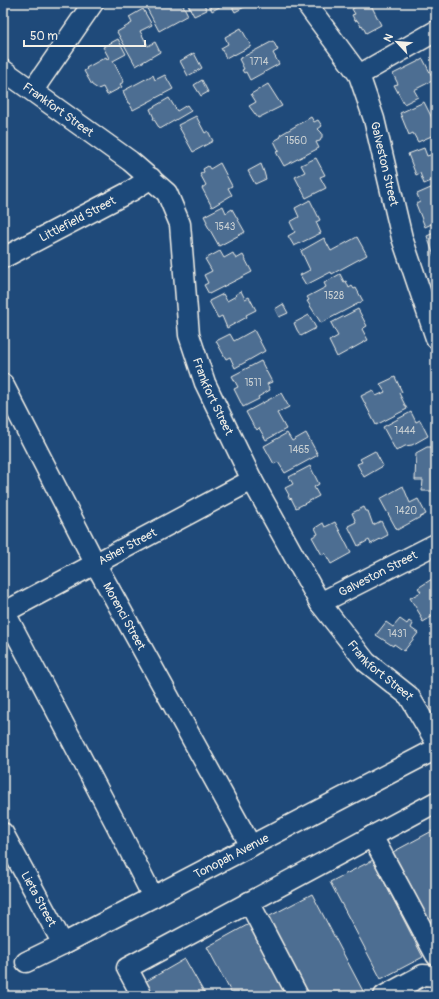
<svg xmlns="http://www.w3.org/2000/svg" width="439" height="999" viewBox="0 0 439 999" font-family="Pangolin,sans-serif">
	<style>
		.building { fill: #4d6e92; stroke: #f4f1e8 }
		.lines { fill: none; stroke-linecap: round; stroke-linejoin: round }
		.minor-casing { stroke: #f4f1e8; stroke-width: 23 }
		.minor { stroke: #1f4a7a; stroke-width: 20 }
		.labels { text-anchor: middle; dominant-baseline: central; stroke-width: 3; stroke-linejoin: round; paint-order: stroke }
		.number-label { font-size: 10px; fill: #cad0d2 }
		.street-label { font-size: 12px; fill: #f4f1e8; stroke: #1f4a7a }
	</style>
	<rect width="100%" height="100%" fill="#1f4a7a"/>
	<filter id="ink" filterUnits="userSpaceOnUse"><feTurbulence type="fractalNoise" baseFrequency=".025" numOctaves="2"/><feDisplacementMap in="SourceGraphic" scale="8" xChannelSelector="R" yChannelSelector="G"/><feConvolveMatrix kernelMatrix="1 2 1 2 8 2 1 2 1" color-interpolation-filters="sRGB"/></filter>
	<g filter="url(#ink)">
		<g class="building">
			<polygon points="144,3 182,3 188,15 159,31"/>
			<polygon points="187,3 203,3 207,10 194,16"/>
			<polygon points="208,3 224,3 225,4 212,11"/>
			<polygon points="230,3 252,3 235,12"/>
			<polygon points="362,3 370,3 381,25 366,33 362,25 361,26 357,20 355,21 352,15 355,14 352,9"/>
			<polygon points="143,9 152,25 140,31 148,46 155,42 160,52 136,66 117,32 132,23 129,17"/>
			<polygon points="241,28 251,46 234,55 233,54 226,58 221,48 228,44 225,37"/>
			<polygon points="118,39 126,54 113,61 124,82 120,84 122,87 107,95 103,87 98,89 92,85 84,71 87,69 86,68 106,57 107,59 109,58 103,47"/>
			<polygon points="273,41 278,50 273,53 279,64 250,80 246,72 244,73 242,70 244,69 239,59"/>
			<polygon points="194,53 202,68 188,76 180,61"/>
			<polygon points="423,59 434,80 414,90 418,97 404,104 394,85 398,84 393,74"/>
			<polygon points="153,75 155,80 165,75 173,89 133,110 129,103 128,103 123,91"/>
			<polygon points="202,80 208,92 201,96 194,85"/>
			<polygon points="268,84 282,106 258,118 249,106 256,102 251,94"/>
			<polygon points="169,98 177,111 187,105 191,111 160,129 153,118 154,118 150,109"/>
			<polygon points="424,102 434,122 436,121 436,134 418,142 413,133 409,135 400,113"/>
			<polygon points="196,116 205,133 208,131 213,141 193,152 178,125"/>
			<polygon points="311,117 314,122 318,120 322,126 318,129 322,133 322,137 320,141 316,142 319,148 284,166 276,152 279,151 274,141 281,137 280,135"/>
			<polygon points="424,148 427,156 436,153 436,179 424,184 420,173 416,175 408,154"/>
			<polygon points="316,158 325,175 320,177 326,188 306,198 295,177 305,172 301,165"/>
			<polygon points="220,163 232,186 228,188 232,195 212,207 202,188 206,185 200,174 204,172 203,169 208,166 210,169"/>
			<polygon points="261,164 264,172 266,179 255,184 248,171"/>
			<polygon points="433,187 436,195 436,222 425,227 416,204 420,202 417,194"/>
			<polygon points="310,200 320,220 316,222 321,233 294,246 288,236 295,232 290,222 299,217 295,208"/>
			<polygon points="223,206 226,213 232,209 245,232 219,246 206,223 207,222 204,216"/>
			<polygon points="436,232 436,255 434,256 427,236"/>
			<polygon points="357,237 367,255 332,274 331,272 306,285 300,275 310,270 301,251 324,238 331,251"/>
			<polygon points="220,251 224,258 233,253 236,259 243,255 252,272 209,294 204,285 208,283 204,275 212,271 205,259"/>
			<polygon points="340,274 344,282 346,281 349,288 352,286 354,289 356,288 363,301 321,323 307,301 309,300 307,297 326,287 324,283"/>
			<polygon points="241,291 245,299 249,297 256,310 246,315 247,317 227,328 222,316 218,318 209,301 223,294 227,301 236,296 235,295"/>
			<polygon points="283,304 288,313 279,317 275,309"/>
			<polygon points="358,309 367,326 362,329 368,340 337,357 329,341 338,336 331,323"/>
			<polygon points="309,315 316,328 301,336 297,330 294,323"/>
			<polygon points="254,330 265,351 235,368 230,357 226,359 216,341 230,334 234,341"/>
			<polygon points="261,361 272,382 267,384 270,390 258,397 259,399 243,407 234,389 238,387 232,376"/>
			<polygon points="395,377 402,392 399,393 407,409 376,425 361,396 373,390 376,396 385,392 380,384"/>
			<polygon points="281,393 289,407 277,413 286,429 266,440 259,428 257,430 255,427 254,427 246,412"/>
			<polygon points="411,412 416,422 420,420 428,436 412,445 405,446 396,451 383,427"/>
			<polygon points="287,433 292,441 306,433 318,455 285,473 278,462 274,464 264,446"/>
			<polygon points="427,447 436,447 436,493 433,491 422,491 423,480 415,480 416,453"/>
			<polygon points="375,451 383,466 364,477 357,464 362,462 360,459"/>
			<polygon points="310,466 319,484 314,487 319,496 296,508 291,498 290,499 288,496 289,495 285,488 293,484 289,477"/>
			<polygon points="403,486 410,503 418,499 426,514 397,530 380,499"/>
			<polygon points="364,507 366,511 368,511 373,525 381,521 388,535 371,544 369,540 358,546 348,526 356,522 352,513"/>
			<polygon points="335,522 351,553 331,564 325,553 322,555 312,537 318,534 315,528 323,523 325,527"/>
			<polygon points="435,577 436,610 433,611 433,616 423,622 420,617 421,616 410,598 421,592 418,588"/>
			<polygon points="400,619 407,624 409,621 413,624 411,628 418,633 404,651 394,644 393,646 376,635 386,622 393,627"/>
			<polygon points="434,830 436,833 436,933 393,852"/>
			<polygon points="373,860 423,957 381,979 330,882"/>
			<polygon points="312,894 363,991 354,996 310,996 268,917"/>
			<polygon points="249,924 288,996 233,996 207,947"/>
			<polygon points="185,959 206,996 153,996 145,982"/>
		</g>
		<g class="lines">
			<g class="minor-casing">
				<g id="minor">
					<path id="s1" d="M 306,3 L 359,75 L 374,119 L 402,238 L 436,338"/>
					<path id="s2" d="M 3,70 L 130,161 L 167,193 L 180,224 L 189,335 L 205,383 L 252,480 L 320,603 L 366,662 L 409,696 L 436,742"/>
					<polyline points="359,75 436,31"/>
					<polyline points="33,90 93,3"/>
					<path id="s3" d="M 3,258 L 131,191 L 151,178"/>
					<path id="s4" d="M 3,384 L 95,563 L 251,846"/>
					<path id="s5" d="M 320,603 L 436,544"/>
					<polyline points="3,609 117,826 153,897"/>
					<path id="s6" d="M 3,613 L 252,480"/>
					<path id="s7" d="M 3,833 L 63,944"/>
					<polyline points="372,836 436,955"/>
					<polyline points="249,902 298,996"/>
					<path id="s8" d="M 26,962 L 63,944 L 436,749"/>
					<polyline points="142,996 127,968 436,802"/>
					<polyline points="384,996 423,975 436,976"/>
				</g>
			</g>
			<use href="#minor" class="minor"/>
		</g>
	</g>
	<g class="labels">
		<g class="number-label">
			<text x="259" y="62">1714</text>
			<text x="296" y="141">1560</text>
			<text x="225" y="227">1543</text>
			<text x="334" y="296">1528</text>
			<text x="253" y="383">1511</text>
			<text x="405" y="431">1444</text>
			<text x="299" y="450">1465</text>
			<text x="406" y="511">1420</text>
			<text x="397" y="634">1431</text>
		</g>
		<g class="street-label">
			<text stroke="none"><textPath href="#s2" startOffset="68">Frankfort Street</textPath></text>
			<text stroke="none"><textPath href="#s1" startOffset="182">Galveston Street</textPath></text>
			<text stroke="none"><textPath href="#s3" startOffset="84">Littlefield Street</textPath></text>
			<text stroke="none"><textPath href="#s2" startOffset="416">Frankfort Street</textPath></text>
			<text stroke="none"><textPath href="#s6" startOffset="141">Asher Street</textPath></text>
			<text stroke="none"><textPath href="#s5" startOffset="65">Galveston Street</textPath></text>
			<text stroke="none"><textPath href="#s4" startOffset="262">Morenci Street</textPath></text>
			<text stroke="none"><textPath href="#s2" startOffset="740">Frankfort Street</textPath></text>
			<text stroke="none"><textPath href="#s8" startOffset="231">Tonopah Avenue</textPath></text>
			<text stroke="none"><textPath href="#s7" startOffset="75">Lieta Street</textPath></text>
		</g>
	</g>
	<rect width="439" height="999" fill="none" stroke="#1f4a7a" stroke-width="16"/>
	<rect x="8" y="8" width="423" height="983" fill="none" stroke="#f4f1e8" stroke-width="1.5" filter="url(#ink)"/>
	<g transform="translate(397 42) rotate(296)" stroke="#1f4a7a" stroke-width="3" paint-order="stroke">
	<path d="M0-3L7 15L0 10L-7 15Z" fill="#f4f1e8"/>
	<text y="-6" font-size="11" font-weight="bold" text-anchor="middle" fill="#f4f1e8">N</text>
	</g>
	<path d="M24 40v6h121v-6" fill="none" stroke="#f4f1e8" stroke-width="2"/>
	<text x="30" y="40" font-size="12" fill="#f4f1e8" stroke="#1f4a7a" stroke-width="3" paint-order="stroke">50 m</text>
</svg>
